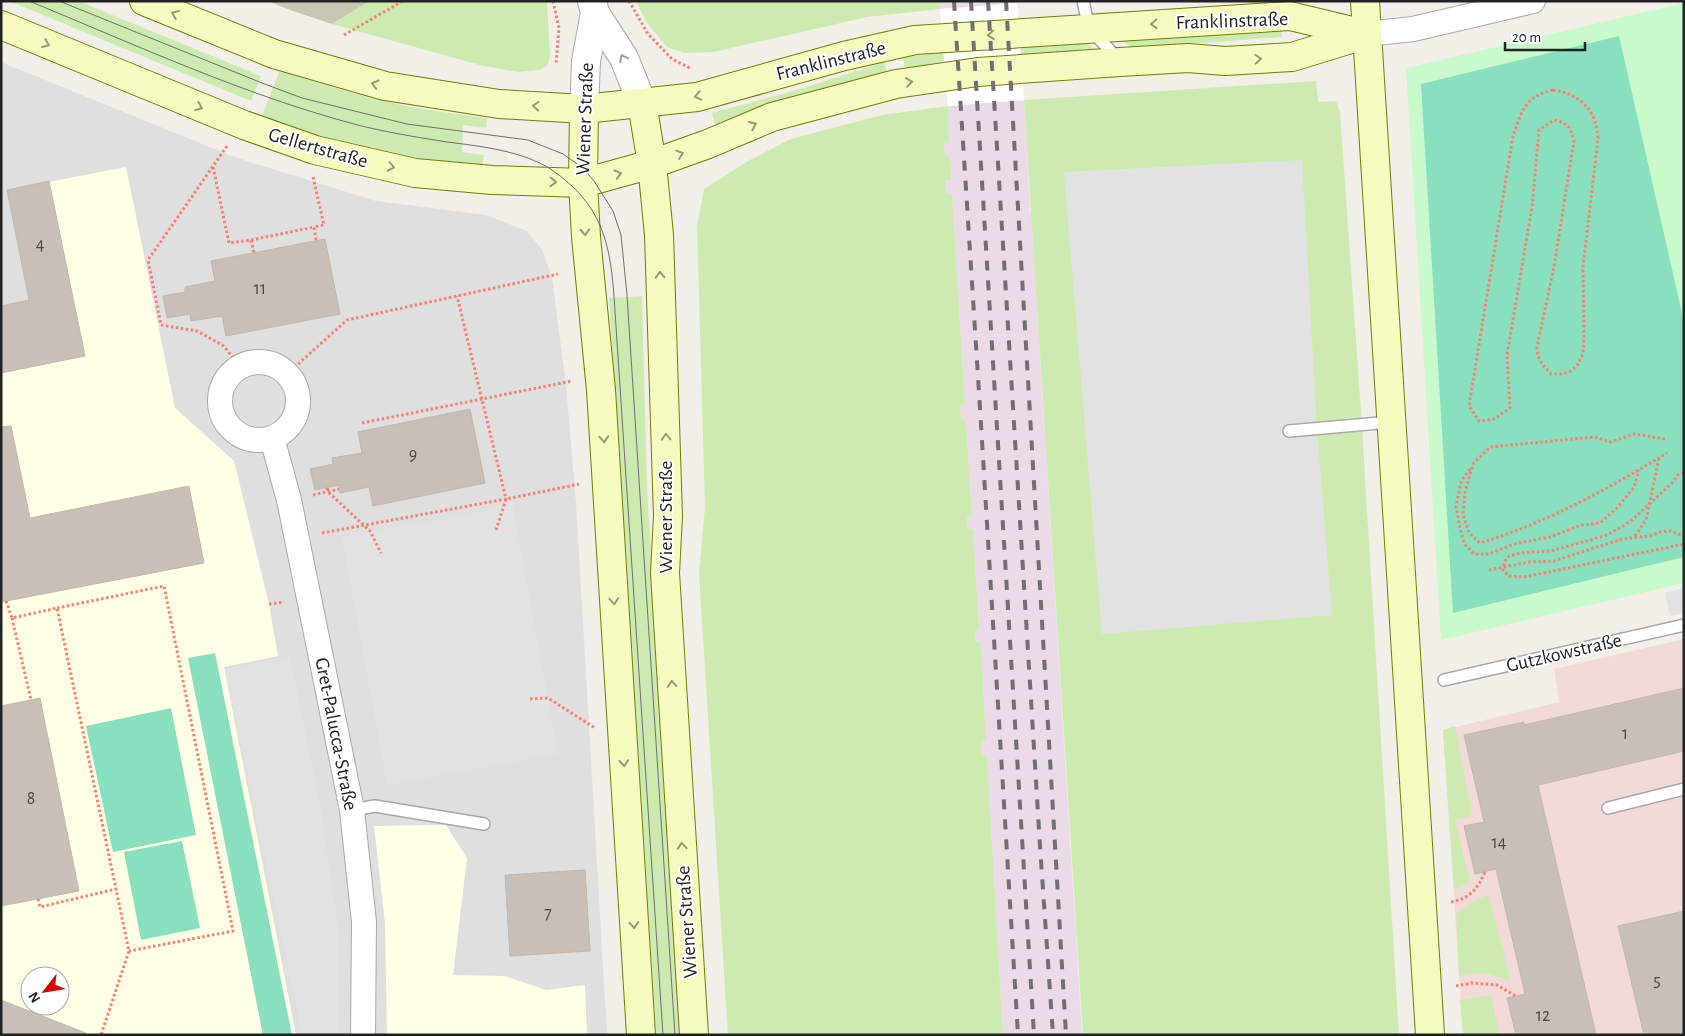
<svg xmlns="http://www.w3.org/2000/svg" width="1685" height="1036" viewBox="0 0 1685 1036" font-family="'Alegreya Sans',sans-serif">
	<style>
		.residential { fill: #e0dfdf; fill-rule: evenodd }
		.commercial { fill: #f2dad9 }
		.industrial { fill: #ebdbe8 }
		.education { fill: #ffffe5; fill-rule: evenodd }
		.construction { fill: #c7c7b4 }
		.grass { fill: #cdebb0 }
		.park { fill: #c8facc }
		.pitch { fill: #88e0be }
		.parking { fill: #e2e2e2 }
		.pier { fill: #fff }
		.building { fill: #c7bfb8; stroke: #c4b6ab }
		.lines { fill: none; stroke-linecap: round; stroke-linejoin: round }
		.service-casing { stroke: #a9a9a9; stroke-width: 14 }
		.minor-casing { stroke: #a9a9a9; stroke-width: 26 }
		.tertiary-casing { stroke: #a9a9a9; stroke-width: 30 }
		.secondary-casing { stroke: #707d05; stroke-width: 30 }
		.path { stroke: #fa8072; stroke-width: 3; stroke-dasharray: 2.5 2.5; stroke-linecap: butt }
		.service { stroke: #fff; stroke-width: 11 }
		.minor { stroke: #fff; stroke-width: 24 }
		.tertiary { stroke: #fff; stroke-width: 28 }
		.secondary { stroke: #f7fabf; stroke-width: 28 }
		.tram { stroke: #707070; stroke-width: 1 }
		.rail { stroke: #707070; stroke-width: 4; stroke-dasharray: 10 10; stroke-linecap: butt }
		.oneway { stroke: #979978 }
		.oneway2 { stroke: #9c9c9c }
		.labels { text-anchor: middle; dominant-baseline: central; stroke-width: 4; stroke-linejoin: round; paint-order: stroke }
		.number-label { font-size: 18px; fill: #4b4948 }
		.street-label { font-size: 20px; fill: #222; stroke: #fff }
	</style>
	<rect width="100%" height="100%" fill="#f2efe9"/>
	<path class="residential" d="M 1,62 L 234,157 L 376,201 L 486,215 L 527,231 L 542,250 L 552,277 L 566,385 L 576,503 L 607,1035 L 1,1035 ZM 30,976 L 60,976 L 60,1006 L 30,1006 Z"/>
	<polygon class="commercial" points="1684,639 1684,1035 1463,1035 1443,730 1559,702 1554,669"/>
	<g class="industrial">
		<polygon points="940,1 1017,1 1017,3 940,9"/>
		<polygon points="1024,100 1026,138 1032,151 1027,152 1030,212 1036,212 1032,226 1045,436 1051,436 1046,450 1075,922 1080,922 1081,936 1076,937 1082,1035 1003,1035 987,755 982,755 981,741 986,740 981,643 975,641 975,632 979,629 973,530 968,528 967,517 972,516 966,421 961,418 960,405 965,403 952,194 946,194 945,181 951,180 950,158 945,157 944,143 949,142 948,106"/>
	</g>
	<g class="education">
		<path d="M 126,167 L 175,408 L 234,461 L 269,604 L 278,656 L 224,667 L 296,1035 L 1,1035 L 1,306 L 29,300 L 7,190 ZM 30,976 L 60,976 L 60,1006 L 30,1006 Z"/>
		<polygon points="446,825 467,858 453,975 504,976 546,990 585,985 587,1035 387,1035 385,923 374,826"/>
	</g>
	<polygon class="construction" points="268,1 370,1 332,24 290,10"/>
	<g class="grass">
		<polygon points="9,1 78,1 261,76 251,101"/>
		<polygon points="370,1 547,1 550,55 548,65 540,70 517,72 480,65 332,24"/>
		<polygon points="636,1 940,1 940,9 867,17 714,52 685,53 667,47 647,23"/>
		<polygon points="1281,29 1282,37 1134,48 1121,41"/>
		<polygon points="1086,42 1094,50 1021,55 1021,46"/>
		<polygon points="943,52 944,61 905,69 903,57"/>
		<path d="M 884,62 L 887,73 C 827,86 771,104 715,125 L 712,113 L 810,86 Z"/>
		<path d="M 280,70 C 322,85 363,97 406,106 C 433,111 460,114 487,118 L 486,128 L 463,125 L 462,152 L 484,155 L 482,168 L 394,155 L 332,141 L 261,118 Z"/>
		<polygon points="1316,81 1318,102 1336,101 1340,112 1361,412 1399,1035 1083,1035 1024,100"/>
		<polygon points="948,106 949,143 944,143 945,157 950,157 951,180 945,181 946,194 952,194 965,404 960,405 961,418 966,421 972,516 967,517 968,528 973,530 979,629 975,632 975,641 981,643 986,740 981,741 982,755 987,755 1003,1035 728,1035 699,574 705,507 697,226 704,189 748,161 791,139 882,115"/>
		<polygon points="642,296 647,488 682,1035 656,1035 609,298"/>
		<polygon points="1455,726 1472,816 1455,820 1470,882 1459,888 1454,889 1443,730"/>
		<path d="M 1489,895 L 1511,982 C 1490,973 1482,970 1459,976 L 1456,914 L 1476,899 Z"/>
		<polygon points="1491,995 1500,1035 1463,1035 1460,1000"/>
	</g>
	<polygon class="park" points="1684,3 1684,583 1441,640 1406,68"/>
	<g class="pitch">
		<polygon points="1619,36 1684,322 1684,557 1453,613 1421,84"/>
		<polygon points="215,653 292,1035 263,1035 188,658"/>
		<polygon points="171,708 196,835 113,852 86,726"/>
		<polygon points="182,841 200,928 141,940 124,852"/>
	</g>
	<g class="parking">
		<polygon points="1302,160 1317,429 1332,615 1102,634 1064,172"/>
		<polygon points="513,506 558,754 387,785 342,537"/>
		<polygon points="1684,588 1684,613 1670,616 1665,593"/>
		<polygon points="290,657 320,804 339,933 339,1035 302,1035 225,669"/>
	</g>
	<polygon class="pier" points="1017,3 1024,100 948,106 940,9"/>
	<g class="building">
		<polygon points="49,181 85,356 1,373 1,306 29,300 7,190"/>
		<polygon points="325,239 340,314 226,336 222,316 191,321 190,314 167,318 163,296 185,292 185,287 215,281 211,261"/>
		<polygon points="470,409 485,483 373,506 369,487 340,493 339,485 315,490 310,469 333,464 332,458 362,453 358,432"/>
		<polygon points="11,426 30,518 189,486 204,563 1,602 1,427"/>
		<polygon points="1684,688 1684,751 1538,785 1596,1035 1516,1035 1507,998 1525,994 1496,869 1475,874 1464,826 1484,822 1464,735 1524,722 1524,725"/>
		<polygon points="40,698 79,891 1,906 1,706"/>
		<polygon points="585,870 590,951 510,956 505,875"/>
		<polygon points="1684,911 1684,1035 1644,1035 1618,926"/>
		<polygon points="1,1000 86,1033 86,1035 1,1035"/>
	</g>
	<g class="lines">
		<g class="service-casing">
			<g id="service">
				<polyline points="1083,1 1089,28 1119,60"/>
				<polyline points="1289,431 1391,422"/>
				<polyline points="1444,680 1684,625"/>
				<polyline points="1608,808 1684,789"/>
				<polyline points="352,810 375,806 484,824"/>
			</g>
		</g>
		<g class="minor-casing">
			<g id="minor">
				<polyline points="1367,34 1413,29 1533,1"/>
				<circle cx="259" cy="401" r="39"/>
				<polyline points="272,438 289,500 352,810 364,922 363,1035"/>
			</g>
		</g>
		<g class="tertiary-casing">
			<g id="tertiary">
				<polyline points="595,13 624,58 642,103"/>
				<polyline points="584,109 586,61 595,13 592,1"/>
			</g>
		</g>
		<g class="secondary-casing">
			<g id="secondary">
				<polyline points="144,1 274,54 385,86 499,104 584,109 697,97 844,56 915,40 1290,16 1365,34"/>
				<polyline points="1365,1 1430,1035"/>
				<polyline points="1,25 244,125 315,150 415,173 492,180 583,183 652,164 708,144 772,117 896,84 978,72 1120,62 1188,58 1225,61 1292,57 1367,34"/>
				<polyline points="642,103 652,164 659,235 668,516 665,573 694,1035"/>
				<polyline points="584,109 583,183 586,237 601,390 641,1035"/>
			</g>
		</g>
		<g class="path">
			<polyline points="553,1 559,28 556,64"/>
			<polyline points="629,1 648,34 672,59 690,68"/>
			<polyline points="344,35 403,1"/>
			<path d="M 1553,90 C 1581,94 1597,111 1598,139 L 1583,267 L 1584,334 L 1583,354 L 1577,366 L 1569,372 L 1561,374 L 1551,374 C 1542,365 1538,360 1537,347 L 1554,267 L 1574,141 C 1571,128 1567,122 1554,120 L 1539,130 L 1532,207 L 1507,355 L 1510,408 L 1494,419 L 1479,421 L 1469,406 L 1513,136 C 1522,111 1524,97 1553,90 Z"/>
			<polyline points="227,146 148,260 161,325 197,331 224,346 240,367"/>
			<polyline points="213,167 229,243 251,240 254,253"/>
			<polyline points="313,177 324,225 314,227 316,240"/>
			<polyline points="251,240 314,227"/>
			<polyline points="287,374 347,320 558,274"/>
			<polyline points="362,423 572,381"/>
			<path d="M 1665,439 L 1634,434 L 1610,442 L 1594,437 L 1490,447 L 1473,464 L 1465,492 L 1463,515 L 1469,533 L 1480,543 C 1546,523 1608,489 1667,453"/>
			<polyline points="1470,469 1461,482 1456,507 1460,528 1464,543 1474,554 1489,554 1514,544 1550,537 1581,525 1600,523 1617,508 1634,487 1639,470"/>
			<polyline points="1684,473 1678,475 1672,483 1630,522 1607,535 1551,551 1521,553 1509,556 1504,562 1503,570 1509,576 1524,577 1684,544"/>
			<polyline points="327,488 328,492 370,531 381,553"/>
			<polyline points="313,495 339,489"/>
			<polyline points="496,530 506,499 579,484"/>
			<polyline points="322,533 506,499 457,296"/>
			<polyline points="1635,536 1646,520 1659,458"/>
			<polyline points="1489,570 1529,562 1554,561 1622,539 1649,536 1660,532 1670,531 1684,536"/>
			<polyline points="6,601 12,618 57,608 129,951 101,1035"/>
			<polyline points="269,604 284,602"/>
			<polyline points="57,608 164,586 233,931 129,951"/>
			<polyline points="12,618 31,700"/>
			<polyline points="530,699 548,698 595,728"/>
			<polyline points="38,899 40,907 116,889"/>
			<path d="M 1451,902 C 1471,898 1477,889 1485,872"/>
			<polyline points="1456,986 1472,983 1497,985 1516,996"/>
		</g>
		<use href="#service" class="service"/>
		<use href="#minor" class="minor"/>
		<use href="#tertiary" class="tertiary"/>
		<use href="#secondary" class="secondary"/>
		<g class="tram">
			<path d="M 29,1 C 136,45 242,94 354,124 C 384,132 416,137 447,142 C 479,146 524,151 552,170 C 601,204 610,241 614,296 L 663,1035"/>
			<polyline points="59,1 262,83 302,98 407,124 528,140 563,154 583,168 594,181 613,211 621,235 627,295 675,1035"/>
		</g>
		<g class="rail">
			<polyline points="954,1 980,408 1018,1035"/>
			<polyline points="971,1 1034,1035"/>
			<polyline points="988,1 1040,846 1053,1035"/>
			<polyline points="1006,1 1066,1035"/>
		</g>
	</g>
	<defs><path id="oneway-chevron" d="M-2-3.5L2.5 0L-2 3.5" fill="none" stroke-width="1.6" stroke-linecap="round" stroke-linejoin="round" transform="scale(1.25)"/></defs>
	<g class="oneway">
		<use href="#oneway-chevron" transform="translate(175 14) rotate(-158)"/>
		<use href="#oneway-chevron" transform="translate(1154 24) rotate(177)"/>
		<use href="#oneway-chevron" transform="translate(991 35) rotate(176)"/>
		<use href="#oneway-chevron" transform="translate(46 44) rotate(23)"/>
		<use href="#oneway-chevron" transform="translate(1258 59) rotate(-3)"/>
		<use href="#oneway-chevron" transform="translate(909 82) rotate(-8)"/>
		<use href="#oneway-chevron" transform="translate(375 84) rotate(-164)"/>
		<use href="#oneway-chevron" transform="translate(698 96) rotate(169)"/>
		<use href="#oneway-chevron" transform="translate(536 106) rotate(-177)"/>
		<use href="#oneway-chevron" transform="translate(199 107) rotate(22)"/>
		<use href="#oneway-chevron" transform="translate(753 125) rotate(-23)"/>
		<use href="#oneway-chevron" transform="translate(680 154) rotate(-19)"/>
		<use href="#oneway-chevron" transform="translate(391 167) rotate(13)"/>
		<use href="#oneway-chevron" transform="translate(618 174) rotate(-16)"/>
		<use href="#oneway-chevron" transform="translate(553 182) rotate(2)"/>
		<use href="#oneway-chevron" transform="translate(585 232) rotate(87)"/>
		<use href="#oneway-chevron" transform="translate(660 275) rotate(-92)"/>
		<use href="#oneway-chevron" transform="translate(666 437) rotate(-92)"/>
		<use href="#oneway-chevron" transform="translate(604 439) rotate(86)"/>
		<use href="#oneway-chevron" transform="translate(614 601) rotate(86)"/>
		<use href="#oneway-chevron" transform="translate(672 684) rotate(-94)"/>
		<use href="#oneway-chevron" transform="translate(624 763) rotate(86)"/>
		<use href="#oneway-chevron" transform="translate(682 846) rotate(-94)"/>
		<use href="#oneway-chevron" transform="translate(634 925) rotate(86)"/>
	</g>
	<use class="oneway2" href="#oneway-chevron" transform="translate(623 58) rotate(-118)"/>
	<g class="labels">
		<g class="number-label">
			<text x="40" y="245">4</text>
			<text x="260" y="289">11</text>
			<text x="413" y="455">9</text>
			<text x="1625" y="734">1</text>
			<text x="31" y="799">8</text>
			<text x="1499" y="843">14</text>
			<text x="548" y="914">7</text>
			<text x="1657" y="981">5</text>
			<text x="1543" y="1016">12</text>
		</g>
		<g class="street-label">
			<text transform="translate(1232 21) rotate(-2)">Franklinstraße</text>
			<text transform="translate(831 61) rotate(-14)">Franklinstraße</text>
			<text transform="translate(585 119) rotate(-88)">Wiener Straße</text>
			<text transform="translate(318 148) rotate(16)">Gellertstraße</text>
			<text transform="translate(666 517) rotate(-90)">Wiener Straße</text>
			<text transform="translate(1564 653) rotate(-13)">Gutzkowstraße</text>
			<text transform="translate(336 734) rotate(79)">Gret-Palucca-Straße</text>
			<text transform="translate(687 922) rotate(-94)">Wiener Straße</text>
		</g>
	</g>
	<rect width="1685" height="1036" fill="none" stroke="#222222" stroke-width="5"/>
	<g transform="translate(45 991) rotate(239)"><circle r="24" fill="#ffffff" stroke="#a7a7a7"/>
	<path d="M0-4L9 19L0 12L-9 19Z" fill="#d40000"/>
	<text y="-8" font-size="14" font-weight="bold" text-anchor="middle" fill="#222222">N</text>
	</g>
	<path d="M1505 42v8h80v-8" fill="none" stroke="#222222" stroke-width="2.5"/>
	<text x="1512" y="42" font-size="15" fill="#222222" stroke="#ffffff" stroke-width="4" paint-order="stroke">20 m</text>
</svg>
